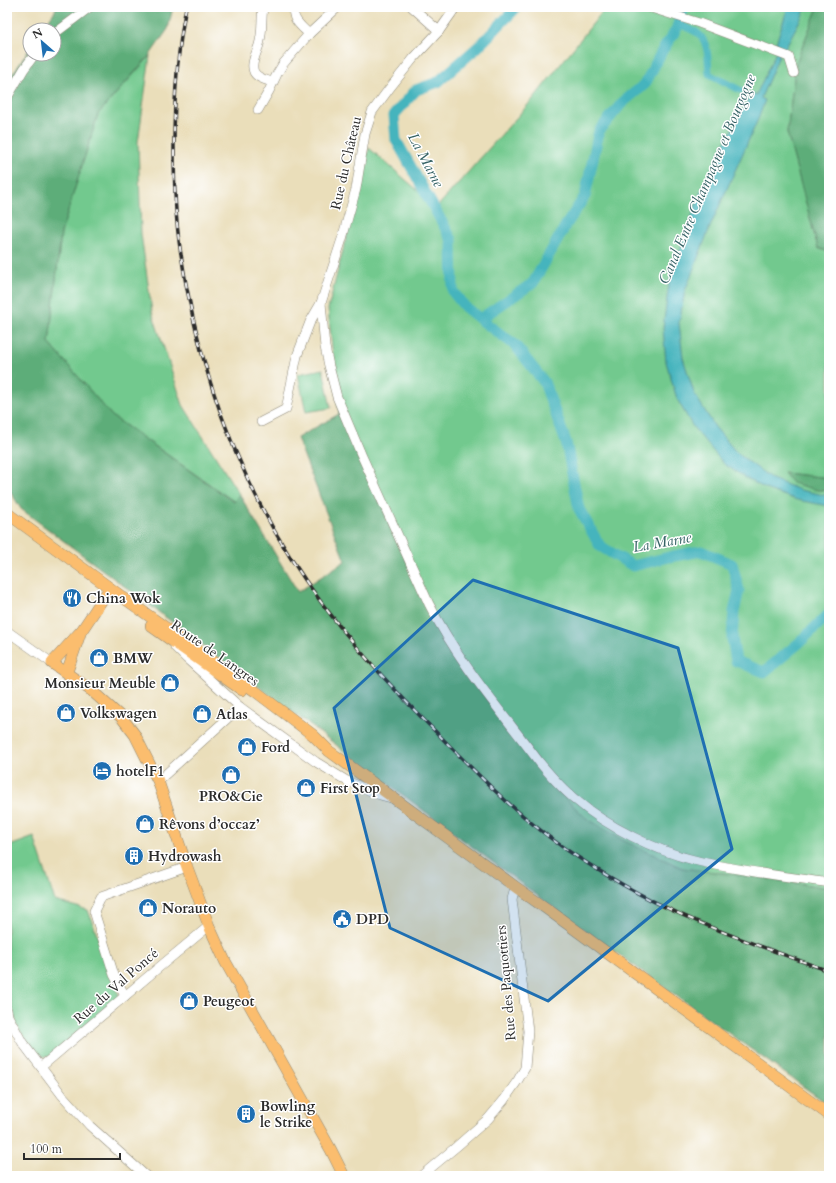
<svg xmlns="http://www.w3.org/2000/svg" width="836" height="1183" viewBox="0 0 836 1183" font-family="Cardo,serif">
	<style>
		.green { fill: #72c98e; stroke: #4e7a5c }
		.forest { fill: #5dad79; stroke: #446c52 }
		.water { fill: #44b4bd; stroke: #387074 }
		.lines { fill: none; stroke-linecap: round; stroke-linejoin: round }
		.canal { stroke: #44b4bd; stroke-width: 7 }
		.river { stroke: #44b4bd; stroke-width: 11 }
		.minor-casing { stroke: #8a8472; stroke-width: 10 }
		.major-casing { stroke: #8a8472; stroke-width: 12 }
		.minor { stroke: #fff; stroke-width: 9 }
		.major { stroke: #fbbd6e; stroke-width: 11 }
		.rail-casing { stroke: #2b2b2b; stroke-width: 3.5 }
		.rail { stroke: #fff; stroke-width: 2; stroke-dasharray: 6; stroke-linecap: butt }
		.marked { fill: #1f6fb2; fill-opacity: 0.2; stroke: #1f6fb2; stroke-width: 3; stroke-linejoin: round }
		.labels { text-anchor: middle; dominant-baseline: central; stroke-width: 3; stroke-linejoin: round; paint-order: stroke }
		.street-label { font-size: 14px; fill: #2b2b2b; stroke: #fff }
		.poi-label { font-size: 14px; font-weight: bold; fill: #2b2b2b; stroke: #fff; text-anchor: start }
		.water-label { font-size: 15px; font-style: italic; fill: #356265; stroke: #fff }
	</style>
	<rect width="100%" height="100%" fill="#fff"/>
	<filter id="ink" filterUnits="userSpaceOnUse"><feTurbulence type="fractalNoise" baseFrequency=".025" numOctaves="2"/><feDisplacementMap in="SourceGraphic" scale="8" xChannelSelector="R" yChannelSelector="G"/><feConvolveMatrix kernelMatrix="1 2 1 2 8 2 1 2 1" color-interpolation-filters="sRGB"/></filter>
	<filter id="wash" filterUnits="userSpaceOnUse"><feTurbulence type="fractalNoise" baseFrequency=".012" numOctaves="4" result="noise"/><feDisplacementMap in="SourceGraphic" scale="16" xChannelSelector="R" yChannelSelector="G"/><feGaussianBlur stdDeviation="0.9" result="paint"/><feColorMatrix in="noise" values="0 0 0 0 0 0 0 0 0 0 0 0 0 0 0 0 0 1.4 0 .05"/><feComposite in="paint" operator="in"/></filter>
	<g filter="url(#wash)">
		<rect width="100%" height="100%" fill="#eadeba"/>
		<g class="green">
			<polygon points="606,7 818,7 796,63 787,132 818,248 829,252 829,478 784,473 817,490 829,491 829,888 771,879 682,868 622,840 586,818 553,786 487,700 437,628 339,414 328,309 369,148 437,207 533,99"/>
			<polygon points="150,56 138,142 141,234 152,312 183,405 239,494 235,502 112,416 49,343 61,233 98,114"/>
			<polygon points="323,369 331,408 306,412 298,374"/>
			<polygon points="34,837 55,901 88,910 120,998 49,1057 36,1055 17,1026 7,987 7,847"/>
		</g>
		<g class="forest">
			<polygon points="55,7 173,7 168,29 150,55 98,114 61,233 49,343 112,416 234,502 239,494 298,592 345,561 297,438 339,414 437,628 487,700 553,786 586,818 622,840 682,868 771,879 829,888 829,1105 558,911 21,509 7,486 7,82 30,48 30,54 54,54 54,30 42,30 56,9"/>
			<polygon points="818,7 829,7 829,252 818,248 787,132 796,63"/>
			<polygon points="784,473 829,478 829,491 817,490 792,483"/>
		</g>
		<polygon class="water" points="788,7 807,7 784,50 781,51 763,93 761,98 765,100 759,117 710,227 685,291 679,323 683,358 694,393 715,427 737,453 772,479 800,490 829,496 829,506 797,500 768,490 749,480 724,464 693,427 677,399 666,362 663,328 669,283 700,193 723,145 739,118 751,93 756,95 778,48 775,46"/>
		<g class="lines">
			<path class="canal" d="M 678,24 C 684,26 690,29 696,32 C 709,40 708,60 709,74 L 740,90"/>
			<g class="river">
				<polyline points="684,7 676,30 662,51 645,84 622,103 599,131 585,196 566,225 533,283 480,319 515,345 544,382 566,442 579,509 600,546 633,566 669,557 701,551 732,564 739,590 734,612 732,638 736,661 764,672 799,643 829,614"/>
				<polyline points="480,319 465,307 453,292 452,240 396,140 394,115 416,90 438,82 479,46 517,7"/>
			</g>
		</g>
	</g>
	<g filter="url(#ink)">
		<g class="lines">
			<g class="minor-casing">
				<g id="minor">
					<path d="M 263,7 C 261,20 263,32 259,45 C 257,52 250,64 254,72 C 257,78 266,80 272,82"/>
					<path d="M 294,7 C 291,19 301,26 309,34"/>
					<polyline points="412,7 439,31"/>
					<polyline points="648,7 699,23 789,57 794,73"/>
					<polyline points="54,34 90,7"/>
					<polyline points="7,98 24,69 35,54"/>
					<polyline points="258,110 269,91 277,74 283,64 309,34 338,7"/>
					<path d="M 321,303 L 325,347 L 329,366 L 337,397 L 361,454 L 429,604 C 458,662 501,711 540,763 C 551,776 562,789 576,800 C 606,826 656,851 694,860 C 738,871 784,876 829,883"/>
					<polyline points="261,422 286,409 297,356 310,322 321,303 342,239 356,189 365,134 372,112 389,89 413,59 439,31 456,7"/>
					<polyline points="7,631 52,663"/>
					<polyline points="175,647 187,659 240,707 316,762 347,781 380,795 391,798"/>
					<polyline points="158,781 240,707"/>
					<polyline points="125,996 114,975 94,911 101,897 187,867"/>
					<polyline points="7,1010 8,1016 22,1042 62,1095 90,1126 146,1176"/>
					<polyline points="41,1067 157,969 209,926"/>
					<polyline points="421,1176 456,1147 488,1119 504,1100 518,1080 525,1068 528,1031 512,899 514,892 517,888"/>
				</g>
			</g>
			<g class="major-casing">
				<g id="major">
					<polyline points="7,513 121,596 255,691 313,735 329,751 517,888 547,909 829,1115"/>
					<polyline points="110,588 82,630 52,663 92,691 122,718 135,735 158,781 187,867 209,926 225,961 331,1150 344,1176"/>
					<polyline points="151,626 242,690"/>
					<polyline points="66,672 68,669 80,634"/>
				</g>
			</g>
			<use href="#minor" class="minor"/>
			<use href="#major" class="major"/>
			<g class="rail-casing">
				<path id="rail" d="M 186,7 C 177,53 174,100 174,146 C 174,180 175,215 180,248 C 196,357 232,464 290,557 C 331,622 383,679 437,733 C 477,774 517,815 564,848 C 601,873 640,896 680,914 C 729,936 779,953 829,971"/>
			</g>
			<use href="#rail" class="rail"/>
		</g>
	</g>
	<path class="marked" d="M 473,580 L 678,648 L 732,849 L 548,1001 L 390,928 L 334,708 Z"/>
	<defs>
		<g id="restaurant-disc" transform="scale(1)"><circle r="9.5" fill="#1f6fb2" stroke="#fff"/><path d="M-5-6h1v4h1v-4h1v4h1v-4h1v5L-1.5 .5V6h-2V.5L-5-1ZM5-6V6H3V1.5H1.5Q1.5-4 5-6Z" fill="#fff"/></g>
		<g id="shop-disc" transform="scale(1)"><circle r="9.5" fill="#1f6fb2" stroke="#fff"/><path d="M-5-2.5h2.3a2.7 3.5 0 0 1 5.4 0H5L5.5 6h-11ZM-1.5-2.5h3a1.5 2.3 0 0 0-3 0Z" fill="#fff"/></g>
		<g id="hotel-disc" transform="scale(1)"><circle r="9.5" fill="#1f6fb2" stroke="#fff"/><path d="M-6-4.5h1.5V1H6V5H4.5V3h-9V5H-6ZM-4 0a1.8 1.8 0 1 1 3.6 0ZM.5 0V-2.5h3Q6-2.5 6 0Z" fill="#fff"/></g>
		<g id="building-disc" transform="scale(1)"><circle r="9.5" fill="#1f6fb2" stroke="#fff"/><path d="M-4-6H4V6H1V3H-1V6H-4ZM-2.5-4.3h1.7v1.8h-1.7ZM.8-4.3h1.7v1.8H.8ZM-2.5-1h1.7V.8h-1.7ZM.8-1h1.7V.8H.8Z" fill="#fff"/></g>
		<g id="civic-disc" transform="scale(1)"><circle r="9.5" fill="#1f6fb2" stroke="#fff"/><path d="M-.6-6.5H3V-4.5H.6V-3L4-1V1h2V6H-6V1h2V-1L-.6-3ZM-1.2 2.5V6h2.4V2.5Z" fill="#fff"/></g>
	</defs>
	<g fill-rule="evenodd">
		<use href="#restaurant-disc" x="72" y="598"/>
		<use href="#shop-disc" x="99" y="658"/>
		<use href="#shop-disc" x="170" y="683"/>
		<use href="#shop-disc" x="66" y="713"/>
		<use href="#shop-disc" x="202" y="714"/>
		<use href="#shop-disc" x="247" y="747"/>
		<use href="#hotel-disc" x="102" y="771"/>
		<use href="#shop-disc" x="231" y="775"/>
		<use href="#shop-disc" x="306" y="788"/>
		<use href="#shop-disc" x="145" y="824"/>
		<use href="#building-disc" x="134" y="856"/>
		<use href="#shop-disc" x="148" y="908"/>
		<use href="#civic-disc" x="342" y="919"/>
		<use href="#shop-disc" x="189" y="1001"/>
		<use href="#building-disc" x="246" y="1114"/>
	</g>
	<g class="labels">
		<g class="street-label">
			<text transform="translate(346 163) rotate(-77)">Rue du Château</text>
			<text transform="translate(215 653) rotate(35)">Route de Langres</text>
			<text transform="translate(506 983) rotate(-95)">Rue des Paquottiers</text>
			<text transform="translate(116 986) rotate(-41)">Rue du Val Poncé</text>
		</g>
		<g class="poi-label">
			<text x="86" y="598">China Wok</text>
			<text x="113" y="658">BMW</text>
			<text x="156" y="683" text-anchor="end">Monsieur Meuble</text>
			<text x="80" y="713">Volkswagen</text>
			<text x="216" y="714">Atlas</text>
			<text x="261" y="747">Ford</text>
			<text x="116" y="771">hotelF1</text>
			<text x="320" y="788">First Stop</text>
			<text x="231" y="796" text-anchor="middle">PRO&amp;Cie</text>
			<text x="159" y="824">Rêvons d’occaz’</text>
			<text x="148" y="856">Hydrowash</text>
			<text x="162" y="908">Norauto</text>
			<text x="356" y="919">DPD</text>
			<text x="203" y="1001">Peugeot</text>
			<text x="260" y="1106">Bowling<tspan x="260" dy="16">le Strike</tspan></text>
		</g>
		<g class="water-label">
			<text transform="translate(426 160) rotate(62)">La Marne</text>
			<text transform="translate(707 179) rotate(-67)">Canal Entre Champagne et Bourgogne</text>
			<text transform="translate(662 542) rotate(-10)">La Marne</text>
		</g>
	</g>
	<rect width="836" height="1183" fill="none" stroke="#fff" stroke-width="24"/>
	<g transform="translate(42 42) rotate(332)"><circle r="19" fill="#ffffff" stroke="#aaaaaa"/>
	<path d="M0-3L7 15L0 10L-7 15Z" fill="#1f6fb2"/>
	<text y="-6" font-size="11" font-weight="bold" text-anchor="middle" fill="#2b2b2b">N</text>
	</g>
	<path d="M24 1153v6h96v-6" fill="none" stroke="#2b2b2b" stroke-width="2"/>
	<text x="30" y="1153" font-size="12" fill="#2b2b2b" stroke="#ffffff" stroke-width="3" paint-order="stroke">100 m</text>
</svg>
